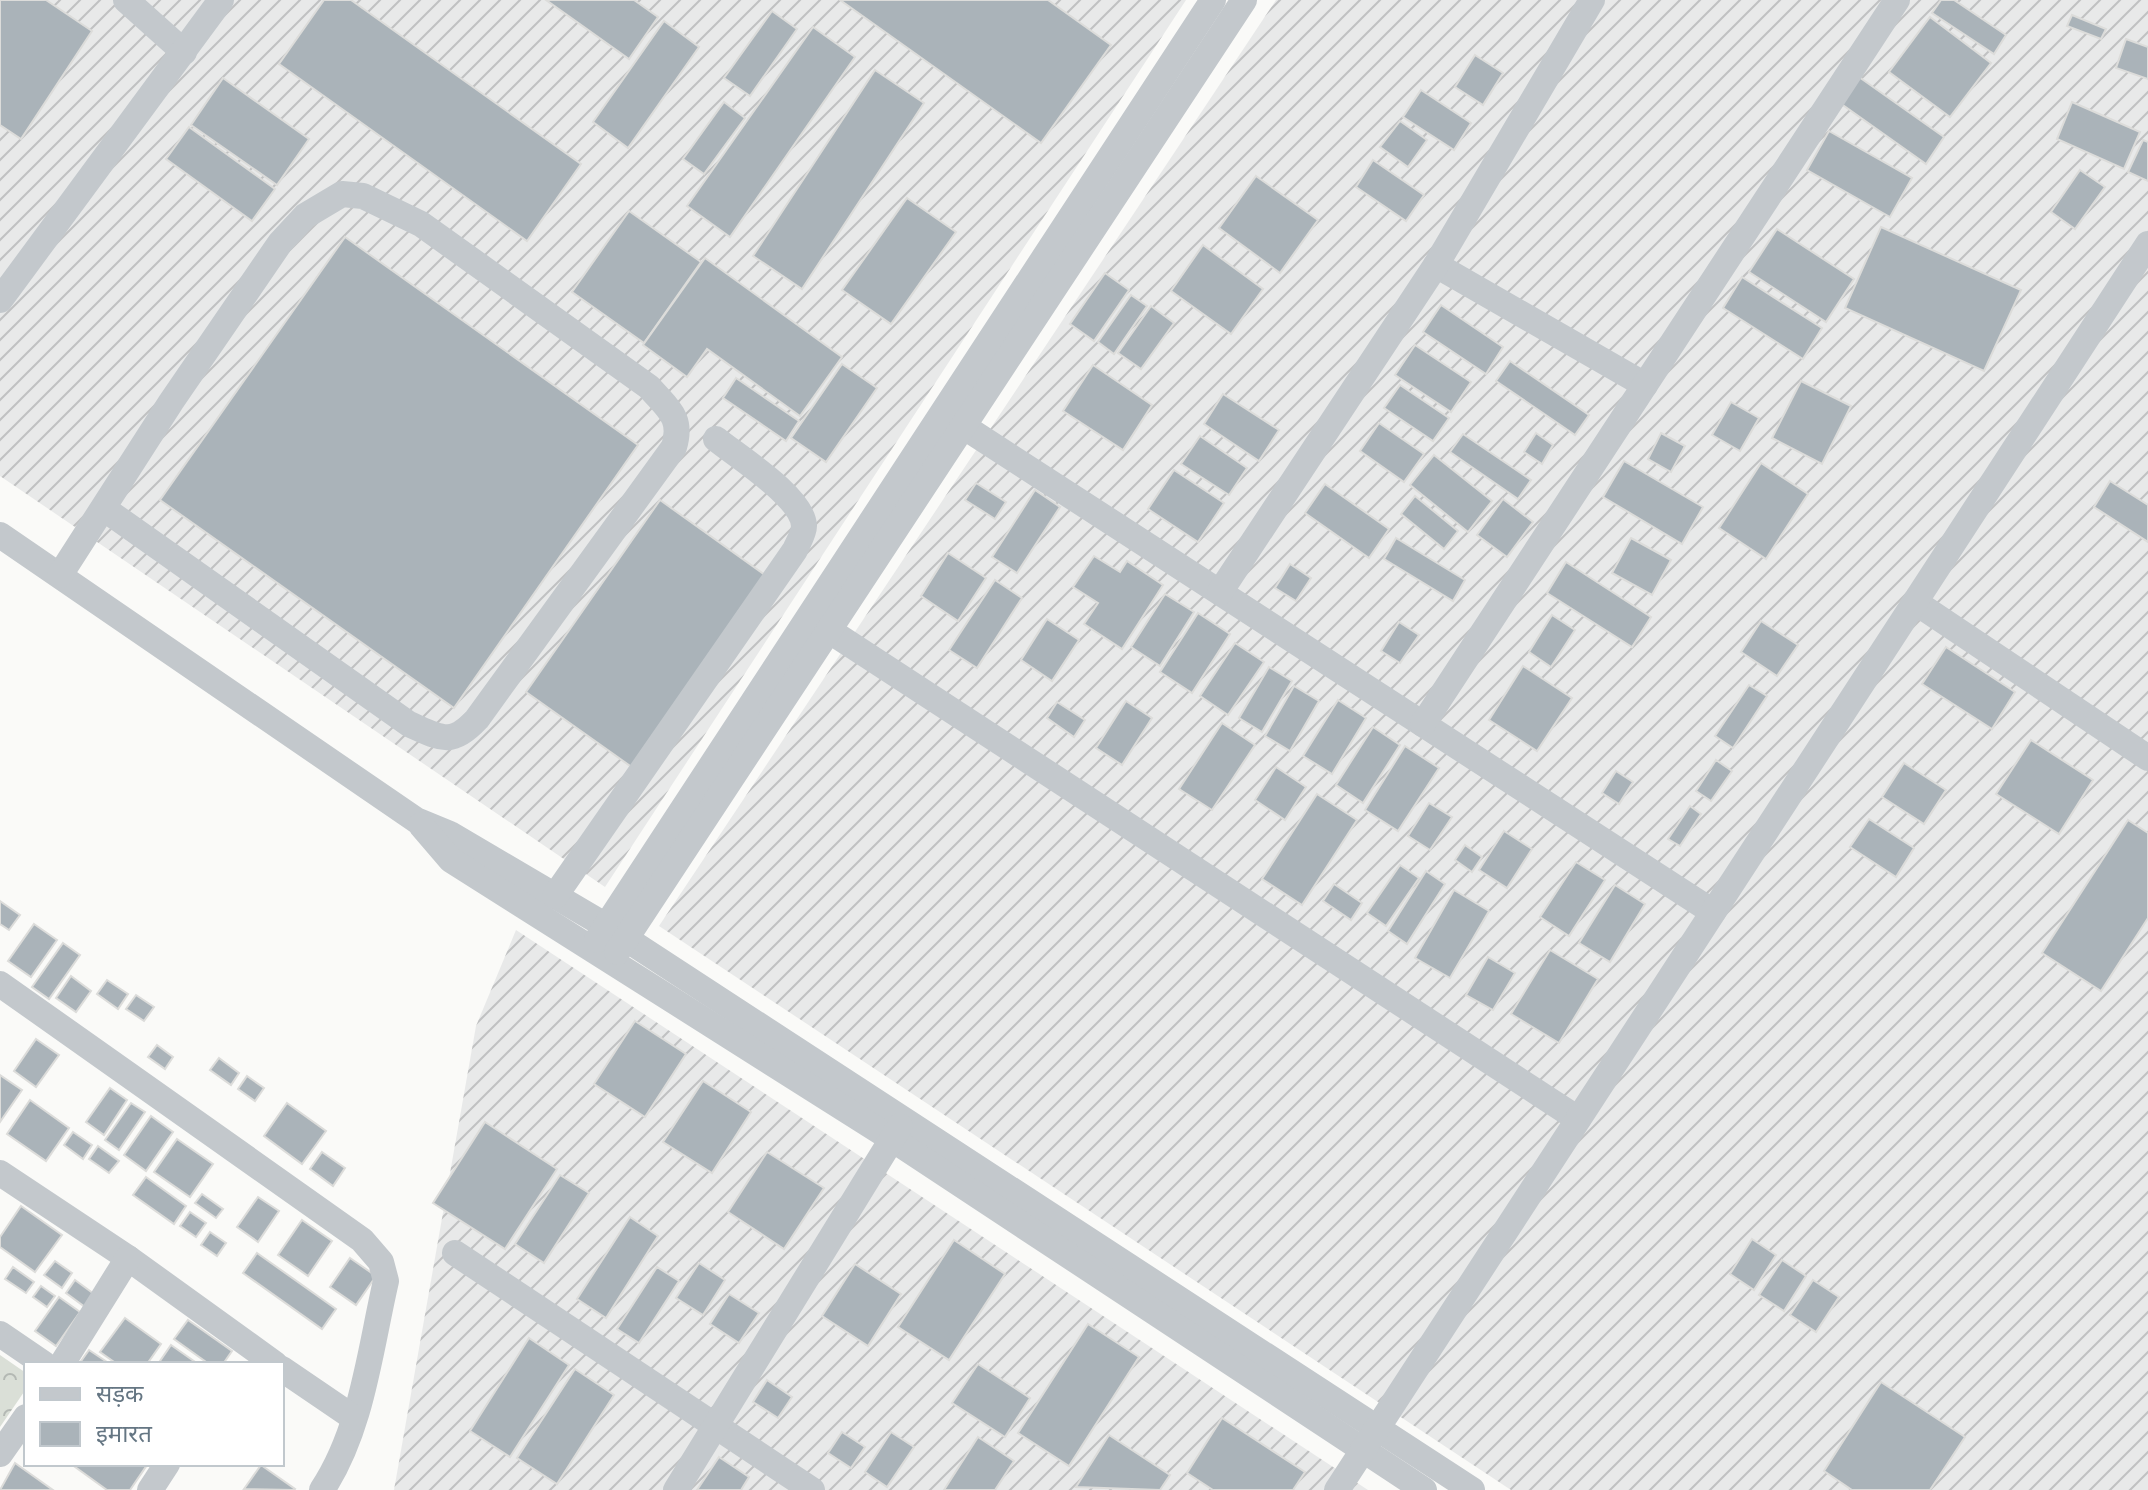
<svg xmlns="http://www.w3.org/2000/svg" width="2148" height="1490" viewBox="0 0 2148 1490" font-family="Karla,'Noto Sans Devanagari',sans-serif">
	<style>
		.industrial { fill: url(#industrial-furrows) }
		.forest { fill: url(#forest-crowns) }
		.building { fill: #aab3b9; stroke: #dcdcda; stroke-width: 2 }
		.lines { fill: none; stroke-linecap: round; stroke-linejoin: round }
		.minor { stroke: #c3c8cc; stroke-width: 26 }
	</style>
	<defs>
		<pattern id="industrial-furrows" width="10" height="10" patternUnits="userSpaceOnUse" patternTransform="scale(2)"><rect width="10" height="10" fill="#e8e9e9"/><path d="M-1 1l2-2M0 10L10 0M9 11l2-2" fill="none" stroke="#c0c1c2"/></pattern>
		<pattern id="forest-crowns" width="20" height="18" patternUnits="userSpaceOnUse" patternTransform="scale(2)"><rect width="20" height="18" fill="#dadfd7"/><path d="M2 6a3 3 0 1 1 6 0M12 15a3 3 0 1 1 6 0" fill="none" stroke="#b4b9b4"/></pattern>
	</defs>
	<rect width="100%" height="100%" fill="#fafaf8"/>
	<g class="industrial">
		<polygon points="0,0 1186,0 605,887 0,476"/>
		<polygon points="1276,0 2148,0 2148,1490 1511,1490 659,926"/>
		<polygon points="516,930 1368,1490 394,1490 476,1026"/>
	</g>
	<polygon class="forest" points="0,1355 26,1373 26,1389 0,1427"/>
	<g class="building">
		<polygon points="0,0 46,0 92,31 21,139 0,125"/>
		<polygon points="324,0 351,0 581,164 527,241 279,64"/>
		<polygon points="546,0 634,0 658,17 629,59"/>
		<polygon points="840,0 1048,0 1111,45 1041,143"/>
		<polygon points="1941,0 1954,0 2006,35 1994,54 1932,13"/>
		<polygon points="772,11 797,29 750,96 724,78"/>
		<polygon points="2072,15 2106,29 2101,39 2067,26"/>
		<polygon points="1930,17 1991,63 1950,117 1889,72"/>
		<polygon points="664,21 699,47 628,148 593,122"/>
		<polygon points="813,27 855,57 730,237 687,206"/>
		<polygon points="2126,39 2148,47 2148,79 2116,68"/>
		<polygon points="1475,55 1503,73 1483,105 1455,87"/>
		<polygon points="875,70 924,103 802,289 753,256"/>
		<polygon points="1859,77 1944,137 1926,164 1840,103"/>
		<polygon points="223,78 309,139 277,185 191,125"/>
		<polygon points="1421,90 1471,123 1454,150 1403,117"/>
		<polygon points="724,102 745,118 704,174 683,159"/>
		<polygon points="2072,102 2140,132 2124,169 2057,139"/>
		<polygon points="1400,121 1427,140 1408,167 1380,147"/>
		<polygon points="189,127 275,189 252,221 166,159"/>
		<polygon points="1829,131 1912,178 1890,217 1807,170"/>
		<polygon points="2143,140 2148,142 2148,181 2128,172"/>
		<polygon points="1373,160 1424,195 1406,221 1356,187"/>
		<polygon points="2080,170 2105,187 2075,229 2051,212"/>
		<polygon points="1256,176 1318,220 1280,273 1219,228"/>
		<polygon points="907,198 956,232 891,324 842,290"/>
		<polygon points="629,211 701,262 644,343 572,292"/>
		<polygon points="1881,227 2021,290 1984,371 1845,308"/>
		<polygon points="1777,229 1854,279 1826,322 1749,272"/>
		<polygon points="345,237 638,445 454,708 160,500"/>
		<polygon points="1203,245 1263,289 1231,334 1171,291"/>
		<polygon points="705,258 842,357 800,416 707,349 687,377 643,345"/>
		<polygon points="1105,273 1129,290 1094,341 1070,324"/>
		<polygon points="1742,277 1822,328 1803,359 1723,308"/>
		<polygon points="1131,295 1147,306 1114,354 1098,342"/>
		<polygon points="1441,305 1503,347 1486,374 1423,332"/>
		<polygon points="1151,306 1174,323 1141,369 1118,353"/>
		<polygon points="1415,345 1471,382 1451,412 1395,375"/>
		<polygon points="1510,361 1589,415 1575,435 1496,381"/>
		<polygon points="842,364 877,388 826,462 791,438"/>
		<polygon points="1093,365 1152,405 1123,450 1063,411"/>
		<polygon points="736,378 799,421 786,441 723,398"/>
		<polygon points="1801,381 1851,406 1822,464 1772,438"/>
		<polygon points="1400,385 1449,418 1433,441 1384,408"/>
		<polygon points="1223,394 1279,430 1259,461 1204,424"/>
		<polygon points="1731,402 1759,418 1740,451 1712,435"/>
		<polygon points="1379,423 1424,454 1404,482 1360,451"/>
		<polygon points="1536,433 1553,445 1542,464 1524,452"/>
		<polygon points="1661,433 1685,446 1671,472 1648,459"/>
		<polygon points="1463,434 1531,480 1518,499 1450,452"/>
		<polygon points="1200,436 1247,468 1229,495 1181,464"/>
		<polygon points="1434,455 1492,501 1468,532 1410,485"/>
		<polygon points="1624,461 1703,507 1682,544 1603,497"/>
		<polygon points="1761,463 1808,494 1766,559 1719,528"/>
		<polygon points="1174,470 1224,503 1198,542 1148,509"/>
		<polygon points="2110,481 2148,505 2148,542 2094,507"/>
		<polygon points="976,483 1006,502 995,519 965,500"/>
		<polygon points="1325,484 1389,529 1369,558 1305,513"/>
		<polygon points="1035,490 1060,507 1017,573 992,557"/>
		<polygon points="1415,496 1458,531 1444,549 1401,514"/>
		<polygon points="1503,499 1533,522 1507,557 1477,535"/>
		<polygon points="660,500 768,577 633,768 526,692"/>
		<polygon points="1396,538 1465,580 1453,601 1384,559"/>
		<polygon points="1631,538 1671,560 1652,595 1612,573"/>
		<polygon points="948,553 986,578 958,621 921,596"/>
		<polygon points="1094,556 1120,572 1127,561 1163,585 1122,649 1084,624 1098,603 1073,587"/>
		<polygon points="1566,562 1651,617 1632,647 1547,593"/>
		<polygon points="1290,564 1311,578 1296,601 1275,588"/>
		<polygon points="995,580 1022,598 977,668 949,650"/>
		<polygon points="1165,594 1194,612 1160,666 1131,647"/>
		<polygon points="1198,613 1230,634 1192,693 1160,672"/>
		<polygon points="1552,615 1575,630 1551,667 1529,652"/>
		<polygon points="1047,619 1079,640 1052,681 1021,660"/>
		<polygon points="1761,621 1798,645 1777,676 1741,652"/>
		<polygon points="1399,622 1419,635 1400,663 1381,651"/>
		<polygon points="1235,643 1264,662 1228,715 1200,696"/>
		<polygon points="1946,647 2015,692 1992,729 1922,684"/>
		<polygon points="1523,666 1572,698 1537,751 1489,720"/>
		<polygon points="1269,667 1292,681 1262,732 1239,718"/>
		<polygon points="1749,685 1767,696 1733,748 1715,736"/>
		<polygon points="1294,686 1319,701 1290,751 1265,736"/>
		<polygon points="1338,700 1366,718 1332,774 1303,756"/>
		<polygon points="1126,701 1152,718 1122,765 1096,748"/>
		<polygon points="1057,702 1085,720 1074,737 1047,718"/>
		<polygon points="1222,723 1255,745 1212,810 1179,789"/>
		<polygon points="1373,727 1400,745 1363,803 1336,785"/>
		<polygon points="2031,740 2093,780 2059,834 1996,794"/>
		<polygon points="1405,746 1439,768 1398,831 1365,810"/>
		<polygon points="1716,760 1732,771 1711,801 1696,791"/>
		<polygon points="1904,763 1946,790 1924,824 1882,797"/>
		<polygon points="1276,767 1306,787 1285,820 1255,800"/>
		<polygon points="1616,771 1633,782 1619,804 1602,793"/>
		<polygon points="1317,794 1357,820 1302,905 1262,879"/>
		<polygon points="1429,803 1452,817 1430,850 1408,836"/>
		<polygon points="1690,806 1701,814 1680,846 1668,839"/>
		<polygon points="1869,819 1914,848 1896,877 1850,847"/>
		<polygon points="2128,820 2148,833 2148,918 2101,991 2042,953"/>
		<polygon points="1504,831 1532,849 1507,888 1479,870"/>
		<polygon points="1465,845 1482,857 1472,872 1455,860"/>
		<polygon points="1576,862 1605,880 1569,936 1540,917"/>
		<polygon points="1400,865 1419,878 1386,926 1367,913"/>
		<polygon points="1426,871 1445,884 1407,944 1388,931"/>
		<polygon points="1334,884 1362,903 1351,920 1323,901"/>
		<polygon points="1615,885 1645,904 1610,962 1579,943"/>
		<polygon points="1454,890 1489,911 1450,978 1415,958"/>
		<polygon points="0,901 20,915 9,930 0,924"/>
		<polygon points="34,924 57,940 31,977 8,961"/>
		<polygon points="63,943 80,955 49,999 32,987"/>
		<polygon points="1550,950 1598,979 1559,1043 1511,1014"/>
		<polygon points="1488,957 1515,973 1493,1010 1466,995"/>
		<polygon points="71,976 91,991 76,1012 56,998"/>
		<polygon points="107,980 128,994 118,1009 97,994"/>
		<polygon points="136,995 154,1007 144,1021 126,1009"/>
		<polygon points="635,1021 686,1054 645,1117 594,1084"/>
		<polygon points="36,1039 59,1055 36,1087 14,1071"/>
		<polygon points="157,1045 173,1057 165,1069 148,1057"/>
		<polygon points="219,1058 239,1073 231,1085 210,1070"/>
		<polygon points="0,1075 22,1090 0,1122"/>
		<polygon points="247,1076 264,1088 255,1101 238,1089"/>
		<polygon points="703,1081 751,1112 712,1173 663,1142"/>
		<polygon points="110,1088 127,1100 104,1135 86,1122"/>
		<polygon points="30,1100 69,1128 46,1161 7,1134"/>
		<polygon points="131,1103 145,1112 119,1150 105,1140"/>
		<polygon points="287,1103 326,1131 302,1164 264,1136"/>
		<polygon points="151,1116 173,1132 146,1171 124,1155"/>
		<polygon points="485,1122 557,1169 505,1249 433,1203"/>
		<polygon points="73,1132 92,1145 83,1159 64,1145"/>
		<polygon points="177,1139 213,1164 190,1197 154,1172"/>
		<polygon points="98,1146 119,1161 109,1173 89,1159"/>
		<polygon points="322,1152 345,1168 333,1186 310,1169"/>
		<polygon points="767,1152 824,1188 784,1249 728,1212"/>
		<polygon points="560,1175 589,1193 544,1263 515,1244"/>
		<polygon points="146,1177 186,1206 174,1224 133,1195"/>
		<polygon points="202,1194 223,1209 216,1218 195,1203"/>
		<polygon points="258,1197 279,1211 258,1242 237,1227"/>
		<polygon points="21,1206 62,1235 35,1272 0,1247 0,1237"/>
		<polygon points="190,1212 206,1223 196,1237 180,1226"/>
		<polygon points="630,1217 658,1236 606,1318 577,1299"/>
		<polygon points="302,1220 332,1241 308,1276 278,1255"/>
		<polygon points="210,1232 226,1243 217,1256 201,1245"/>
		<polygon points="1752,1239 1776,1255 1754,1290 1730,1274"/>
		<polygon points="954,1240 1005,1274 949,1360 898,1327"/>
		<polygon points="257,1253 336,1309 322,1329 243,1273"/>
		<polygon points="350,1258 376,1276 356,1305 330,1287"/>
		<polygon points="1782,1260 1806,1276 1784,1311 1759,1295"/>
		<polygon points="55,1261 72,1273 62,1288 44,1275"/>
		<polygon points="699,1263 725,1280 703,1315 676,1298"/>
		<polygon points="855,1264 901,1294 868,1346 822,1316"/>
		<polygon points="13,1267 34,1282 26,1293 5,1279"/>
		<polygon points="657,1267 679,1281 639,1343 617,1329"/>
		<polygon points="75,1280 94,1294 85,1307 66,1293"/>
		<polygon points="1813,1280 1839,1297 1816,1332 1790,1315"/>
		<polygon points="41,1286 55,1296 47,1307 33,1297"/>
		<polygon points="729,1294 759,1313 739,1343 710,1324"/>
		<polygon points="59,1297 80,1312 56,1346 35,1331"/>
		<polygon points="125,1318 161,1344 147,1364 117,1364 100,1352"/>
		<polygon points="188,1320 232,1351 223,1364 209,1364 174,1339"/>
		<polygon points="1088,1324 1139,1357 1069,1466 1018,1433"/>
		<polygon points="529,1338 569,1365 510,1457 470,1431"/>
		<polygon points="171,1345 198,1364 158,1364"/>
		<polygon points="89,1350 110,1364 79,1364"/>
		<polygon points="978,1364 1030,1398 1005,1437 952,1403"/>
		<polygon points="575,1369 614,1395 557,1484 517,1458"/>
		<polygon points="767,1380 792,1397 778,1418 753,1402"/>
		<polygon points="1881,1382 1965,1437 1930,1490 1852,1490 1824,1471"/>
		<polygon points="1222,1418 1305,1472 1293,1490 1213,1490 1187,1473"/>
		<polygon points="842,1432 865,1447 851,1468 828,1453"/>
		<polygon points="891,1432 914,1447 887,1487 865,1472"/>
		<polygon points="1109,1435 1170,1475 1160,1490 1076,1487"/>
		<polygon points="978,1437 1014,1461 995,1490 944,1490"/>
		<polygon points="719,1457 749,1477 741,1490 697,1490"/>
		<polygon points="15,1463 53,1490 0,1490"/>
		<polygon points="71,1464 146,1464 147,1465 130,1490 107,1490"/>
		<polygon points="261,1465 295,1489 294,1490 244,1489"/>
	</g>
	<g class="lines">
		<g class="minor">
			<polyline points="126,0 184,52"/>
			<polyline points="1436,265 1645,385"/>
			<polyline points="0,300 221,0"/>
			<polyline points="949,417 1713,912"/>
			<polyline points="0,535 416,820 450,834 608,927 1472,1490"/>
			<path d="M 60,575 L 171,402 L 280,243 L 305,216 L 342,194 L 363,196 L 421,224 L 649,387 C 668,409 683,417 674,447 L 477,719 C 451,747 441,738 409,724 L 103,508"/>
			<polyline points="1220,592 1436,265 1592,0"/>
			<polyline points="1915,602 2148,758"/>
			<polyline points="816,622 1578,1119"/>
			<polyline points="1423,724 1897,0"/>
			<polyline points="421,825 451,860 892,1139 1424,1490"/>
			<path d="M 555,896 L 795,550 C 798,543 804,533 804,526 C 803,497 738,457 716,439"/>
			<polyline points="597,940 1213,0"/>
			<polyline points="617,952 1244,0"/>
			<path d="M 0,984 L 362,1240 L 381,1262 L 386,1281 C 370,1350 362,1430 322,1490"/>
			<polyline points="0,1173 128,1258 275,1364"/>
			<polyline points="455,1253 812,1490"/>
			<polyline points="0,1334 44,1364"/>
			<polyline points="62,1364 128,1258"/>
			<polyline points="282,1369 354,1418"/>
			<polyline points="0,1454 26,1417"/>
			<polyline points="150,1490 167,1464"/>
			<polyline points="676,1490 900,1126"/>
			<polyline points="1337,1490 2148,244"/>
		</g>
	</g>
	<rect x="24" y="1362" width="260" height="104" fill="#ffffff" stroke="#c1c8cd" stroke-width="2"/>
	<rect x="40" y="1388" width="40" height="12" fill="#c3c8cc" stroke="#c1c8cd" stroke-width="2"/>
	<text x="96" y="1402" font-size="24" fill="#657683">सड़क</text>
	<rect x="40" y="1422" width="40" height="24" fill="#aab3b9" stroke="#c1c8cd" stroke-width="2"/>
	<text x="96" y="1442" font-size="24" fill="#657683">इमारत</text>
</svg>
